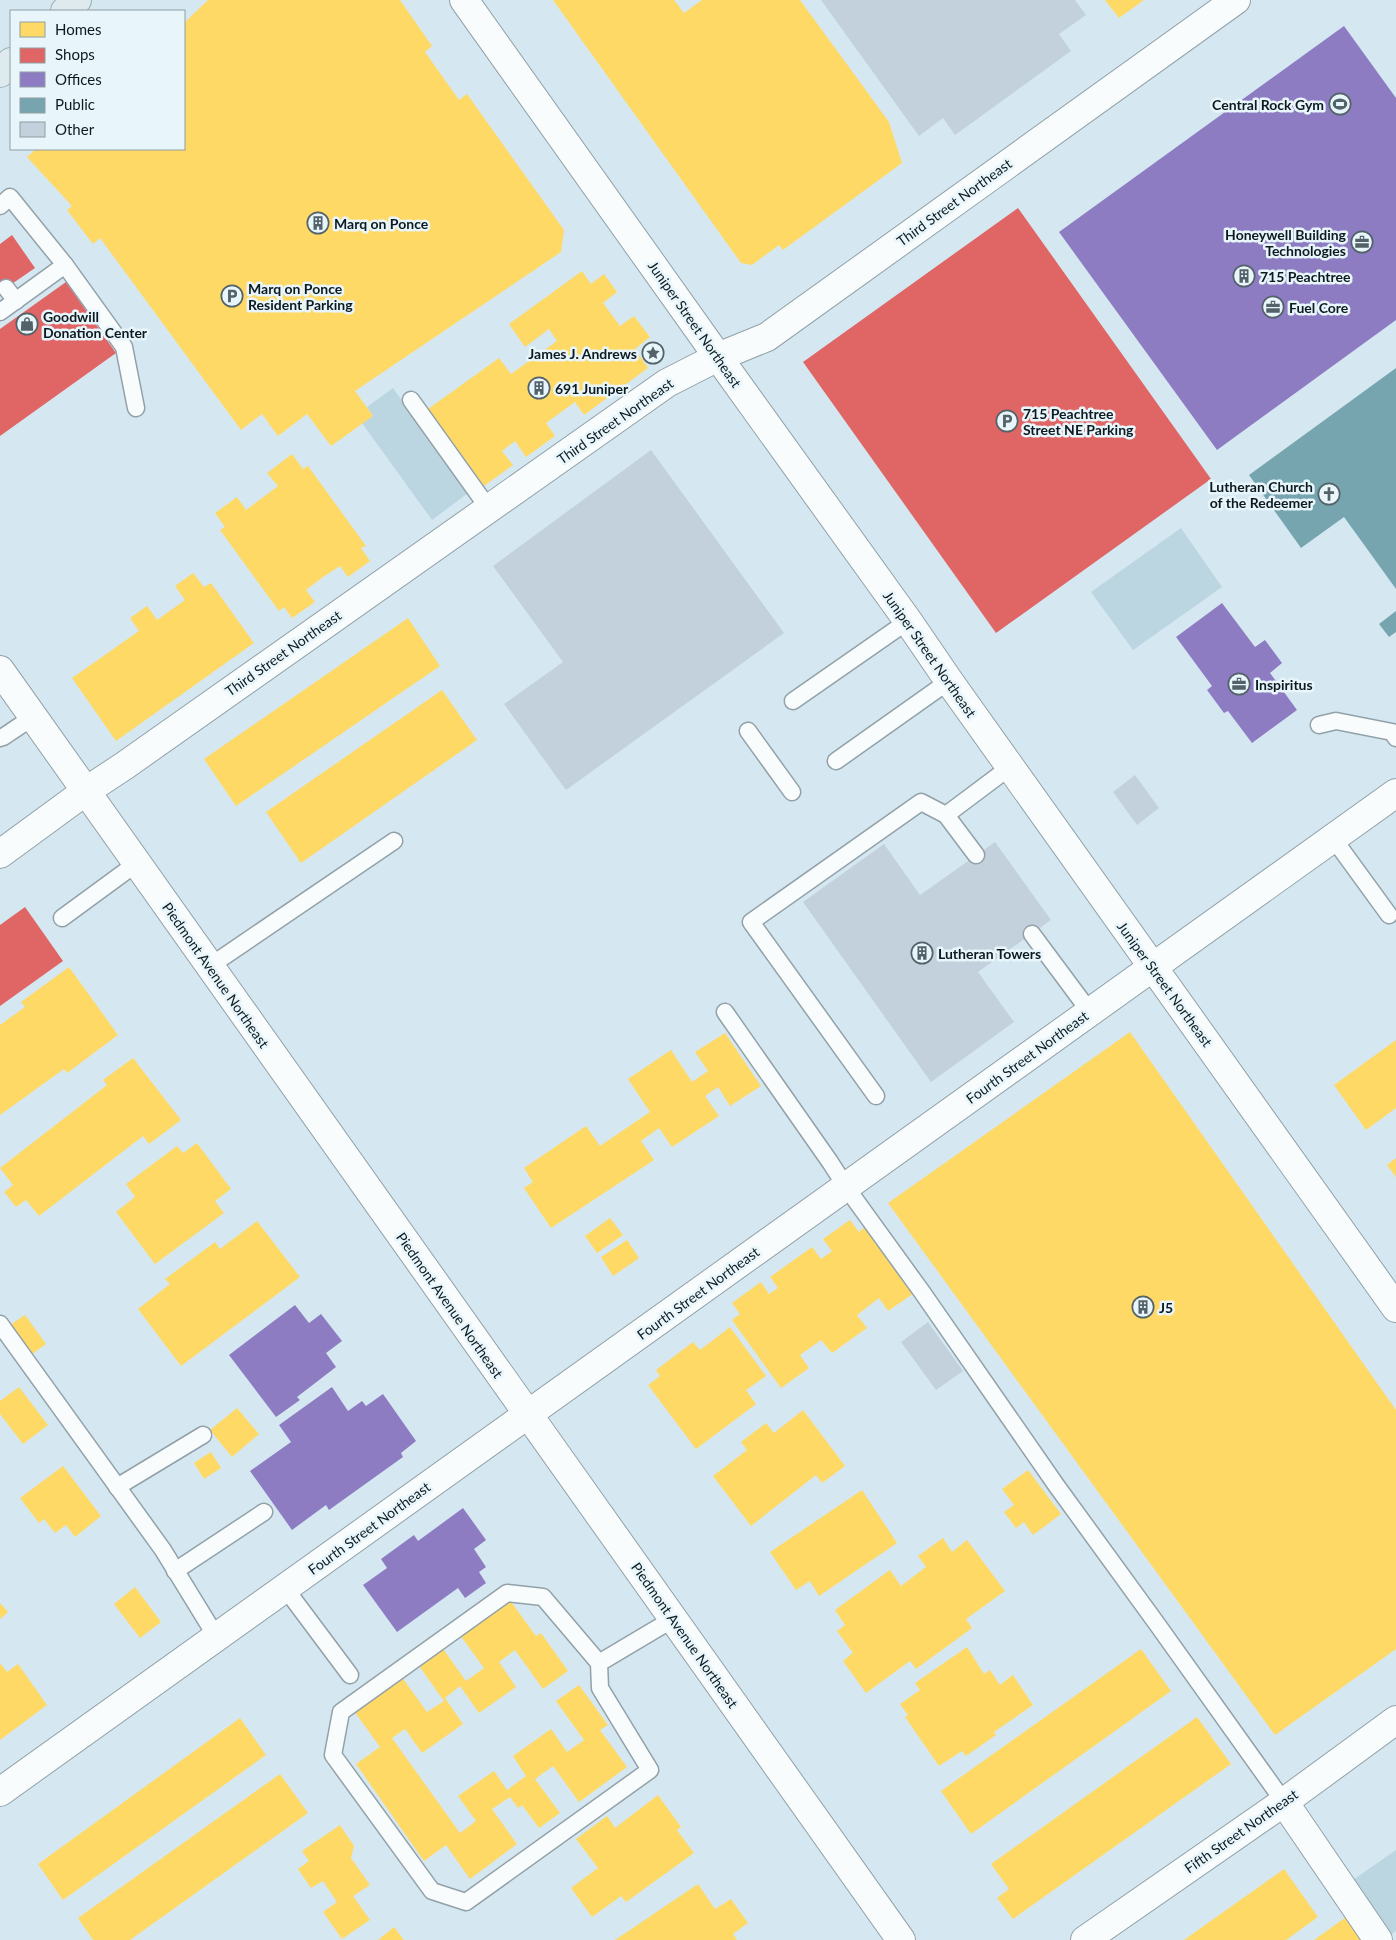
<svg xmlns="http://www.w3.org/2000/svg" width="1396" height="1940" viewBox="0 0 1396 1940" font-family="Lato,sans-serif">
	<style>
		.green { fill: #bbd5e1 }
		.homes { fill: #ffd966 }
		.shops { fill: #e06666 }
		.offices { fill: #8e7cc3 }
		.public { fill: #76a5af }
		.building { fill: #c2d1dc }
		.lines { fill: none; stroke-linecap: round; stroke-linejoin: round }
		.service-casing { stroke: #92a1a8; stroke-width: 19 }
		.minor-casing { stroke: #92a1a8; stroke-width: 30 }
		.secondary-casing { stroke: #92a1a8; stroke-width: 30 }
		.trunk-casing { stroke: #9bb1b8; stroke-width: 30 }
		.service { stroke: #f9fcfd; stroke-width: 16 }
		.minor { stroke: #f9fcfd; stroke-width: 28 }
		.secondary { stroke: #f9fcfd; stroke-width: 28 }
		.trunk { stroke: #deeaed; stroke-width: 28 }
		.labels { text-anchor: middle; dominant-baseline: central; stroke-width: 5; stroke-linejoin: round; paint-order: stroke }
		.poi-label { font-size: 14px; font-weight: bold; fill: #0d1a1f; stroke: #e8f6fc; text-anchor: start }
		.street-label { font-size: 14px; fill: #0d1a1f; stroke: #e8f6fc }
	</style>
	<rect width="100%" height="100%" fill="#d5e8f1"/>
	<g class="green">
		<polygon points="393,388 468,493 432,520 362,423 373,416 367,407"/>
		<polygon points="1181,528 1222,587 1133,650 1091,592"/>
		<polygon points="1396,1850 1396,1931 1390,1935 1353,1880"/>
	</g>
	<g class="homes">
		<polygon points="208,0 400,0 432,46 425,52 459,100 467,94 564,230 561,252 355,391 373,416 331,446 307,414 278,436 262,414 241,430 100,238 93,244 67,210 72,206 27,157 36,149 184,149 184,23"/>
		<polygon points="553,0 674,0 684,13 702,0 800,0 889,122 902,163 783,250 779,245 752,265 741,263"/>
		<polygon points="1105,0 1144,0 1119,18"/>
		<polygon points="582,271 591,284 604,274 617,292 603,303 620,326 634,316 650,337 635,349 648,368 584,415 575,402 546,423 555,436 526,457 515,441 502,451 513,465 484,486 428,409 499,358 511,374 557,341 549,329 525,347 509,324"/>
		<polygon points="292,454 303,469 308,466 366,546 361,548 370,561 348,577 340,566 323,577 306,590 315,602 292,618 284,607 279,611 220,530 225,527 215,513 237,497 246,510 278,486 267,473"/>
		<polygon points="193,573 204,587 211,583 254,643 116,741 72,678 139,631 130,618 147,606 157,620 185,600 175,586"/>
		<polygon points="408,618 440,666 236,806 204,759"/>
		<polygon points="442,690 477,740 301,863 266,812"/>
		<polygon points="69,967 118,1035 67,1073 64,1069 0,1115 0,1025 25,1007 21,1002"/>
		<polygon points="1130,1032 1396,1410 1396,1649 1275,1735 888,1203"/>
		<polygon points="725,1033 761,1086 730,1106 718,1087 705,1096 719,1116 672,1147 659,1128 641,1141 654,1160 551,1228 524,1188 533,1182 524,1168 586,1126 600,1146 650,1112 628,1079 671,1050 692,1082 708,1071 695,1052"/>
		<polygon points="1396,1040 1396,1108 1366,1130 1334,1085"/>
		<polygon points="133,1058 181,1120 149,1144 143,1136 39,1216 26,1200 16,1207 4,1192 13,1185 0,1168 107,1085 103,1080"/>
		<polygon points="197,1143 231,1189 215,1201 224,1213 155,1264 116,1212 135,1197 126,1184 177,1146 183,1153"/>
		<polygon points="1396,1158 1396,1177 1387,1165"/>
		<polygon points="610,1218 623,1235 597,1253 585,1236"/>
		<polygon points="850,1220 859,1232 866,1226 914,1293 888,1311 879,1298 857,1315 867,1328 832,1353 821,1340 800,1355 809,1368 781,1388 732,1320 740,1314 732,1303 761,1282 769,1294 778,1288 770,1277 812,1247 821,1259 832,1251 823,1239"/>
		<polygon points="257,1221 300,1277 181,1366 138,1309 170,1284 165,1279 215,1242 220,1249"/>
		<polygon points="627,1240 639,1258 613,1276 601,1257"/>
		<polygon points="25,1315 46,1344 28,1357 7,1327"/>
		<polygon points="730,1327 766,1376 746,1390 756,1404 696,1449 648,1385 660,1376 656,1370 693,1342 700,1350"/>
		<polygon points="19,1387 48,1425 23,1444 0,1414 0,1401"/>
		<polygon points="237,1408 259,1434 232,1457 210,1430"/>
		<polygon points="803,1410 845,1466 822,1483 816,1475 751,1526 713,1476 747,1450 741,1442 766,1423 774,1433"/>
		<polygon points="211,1452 221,1468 204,1479 194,1463"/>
		<polygon points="63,1466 101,1516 75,1537 66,1525 55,1533 44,1519 39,1523 20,1498"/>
		<polygon points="1028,1470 1061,1514 1033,1535 1024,1522 1016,1528 1004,1512 1014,1505 1002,1489"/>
		<polygon points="862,1490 897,1543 819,1596 810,1581 796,1590 770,1552"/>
		<polygon points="943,1538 952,1552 967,1540 1005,1591 966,1619 972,1628 916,1669 910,1661 866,1693 843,1661 853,1653 837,1631 845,1625 835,1610 890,1570 901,1586 926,1567 918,1556"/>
		<polygon points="135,1587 161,1622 140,1638 114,1604"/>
		<polygon points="509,1599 536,1636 541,1633 568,1671 543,1689 515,1650 499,1662 516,1687 479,1713 460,1686 445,1698 463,1724 422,1753 405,1729 392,1738 460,1833 476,1821 458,1796 494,1771 507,1790 526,1776 513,1756 551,1729 567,1752 584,1740 556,1701 579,1685 608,1725 600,1730 627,1767 579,1802 553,1766 535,1779 560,1813 539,1828 522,1805 518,1808 510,1797 492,1809 517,1844 470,1879 446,1845 424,1861 356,1764 380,1747 354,1711 401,1676 427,1712 444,1701 417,1663 441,1646 466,1681 484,1668 460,1635"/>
		<polygon points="0,1603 8,1612 0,1619"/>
		<polygon points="967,1647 984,1674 990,1670 1000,1685 1013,1675 1033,1705 994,1732 996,1735 966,1756 962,1751 939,1766 905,1717 908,1715 900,1704 920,1690 915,1683"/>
		<polygon points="1141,1649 1171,1691 971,1834 941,1791"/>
		<polygon points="0,1663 7,1672 18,1664 47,1705 0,1740"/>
		<polygon points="1197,1717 1231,1764 1013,1919 997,1898 1009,1889 991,1864"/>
		<polygon points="240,1718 266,1755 63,1900 38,1864"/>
		<polygon points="280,1774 308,1813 130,1940 93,1940 78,1918"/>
		<polygon points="658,1795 681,1827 677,1830 694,1853 626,1902 621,1896 592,1917 571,1888 598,1868 576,1839 607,1816 615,1828"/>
		<polygon points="340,1825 354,1846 351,1858 370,1885 353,1896 370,1920 342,1939 323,1912 337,1902 323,1881 311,1888 298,1869 309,1861 302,1851"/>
		<polygon points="1284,1869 1318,1917 1286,1940 1184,1940"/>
		<polygon points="698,1884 715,1909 731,1899 748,1923 733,1934 737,1940 615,1940"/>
		<polygon points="1349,1915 1366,1940 1314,1940"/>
		<polygon points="394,1927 404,1940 378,1940"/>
	</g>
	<g class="shops">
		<polygon points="1018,208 1211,479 996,633 803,362"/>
		<polygon points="12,235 35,268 0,292 0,244"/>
		<polygon points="66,282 116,353 0,436 0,329"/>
		<polygon points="25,907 63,961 0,1006 0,925"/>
	</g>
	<g class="offices">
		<polygon points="1344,26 1396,98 1396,320 1217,450 1059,232"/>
		<polygon points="1222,603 1255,647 1265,640 1282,663 1270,673 1297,710 1252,743 1228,711 1224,713 1207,690 1212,686 1176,637"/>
		<polygon points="295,1305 309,1323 321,1314 342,1341 326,1353 336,1367 297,1397 300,1400 276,1417 229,1355"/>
		<polygon points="332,1387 348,1411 362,1401 366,1406 383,1394 416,1441 401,1453 403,1457 329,1510 326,1505 292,1530 250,1471 291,1442 279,1425"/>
		<polygon points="463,1508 486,1540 474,1549 486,1567 479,1572 486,1583 465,1598 458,1588 397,1632 363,1585 387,1568 381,1559 414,1535 418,1541"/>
	</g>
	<g class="public">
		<polygon points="1396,368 1396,589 1344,517 1301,548 1249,475"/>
		<polygon points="1396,611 1396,632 1389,637 1379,624"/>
	</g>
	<g class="building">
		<polygon points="821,0 1075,0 1086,15 1059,34 1071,51 955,135 943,118 919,136"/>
		<polygon points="651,450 784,633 566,790 504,704 563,662 493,566"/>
		<polygon points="1135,775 1159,808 1137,825 1113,792"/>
		<polygon points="995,842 1051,920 978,972 1014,1022 931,1082 803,902 884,844 920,895"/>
		<polygon points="928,1322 963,1371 936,1390 901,1342"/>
	</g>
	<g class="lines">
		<g class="service-casing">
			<g id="service">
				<polyline points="0,206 10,197 65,265 124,347 136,408"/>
				<polyline points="6,288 16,301"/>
				<polyline points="0,312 65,265"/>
				<polyline points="411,400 489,509"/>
				<polyline points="793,701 908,621"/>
				<polyline points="1319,725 1336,721 1392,732 1396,738"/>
				<polyline points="748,731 792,792"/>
				<polyline points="0,738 3,737 33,717"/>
				<polyline points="836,761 949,681"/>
				<polyline points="946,815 976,855"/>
				<polyline points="1333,838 1389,915"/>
				<polyline points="62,918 137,863"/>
				<polyline points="1032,934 1090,1012"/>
				<polyline points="210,966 394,841"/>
				<polyline points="725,1012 830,1162 846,1187 922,1292 1056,1485 1157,1624 1284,1802"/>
				<polyline points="876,1096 751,922 921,802 946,815 1010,767"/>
				<polyline points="0,1324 163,1550 217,1638"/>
				<polyline points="117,1487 203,1435"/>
				<polyline points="175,1571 264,1512"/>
				<polyline points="285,1588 350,1675"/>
				<polyline points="599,1663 543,1597 507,1593 341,1712 333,1755 432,1891 466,1902 650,1770 600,1688 599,1663 673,1619"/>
			</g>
		</g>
		<g class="minor-casing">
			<g id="minor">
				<polyline points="0,854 86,791 124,766 667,383 718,357 767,337 1236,0"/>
				<polyline points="0,1792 1396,793"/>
				<polyline points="1284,1802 1378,1940"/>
				<polyline points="1085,1940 1284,1802 1396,1720"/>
			</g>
		</g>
		<g class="secondary-casing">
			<g id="secondary">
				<polyline points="464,0 718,357 908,621 949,681 1396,1308"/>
				<polyline points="0,670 901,1940"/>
			</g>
		</g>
		<g class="trunk-casing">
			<g id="trunk">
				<polyline points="65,11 77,0"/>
				<polyline points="0,73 11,62"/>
			</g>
		</g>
		<use href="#service" class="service"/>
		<use href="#minor" class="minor"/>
		<use href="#secondary" class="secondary"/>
		<use href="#trunk" class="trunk"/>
	</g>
	<defs>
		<g id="stadium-ring" transform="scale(1.125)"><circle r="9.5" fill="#e8f6fc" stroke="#536268" stroke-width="1.5"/><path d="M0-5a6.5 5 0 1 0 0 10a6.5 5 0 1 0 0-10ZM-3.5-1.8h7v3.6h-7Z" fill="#536268"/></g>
		<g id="building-ring" transform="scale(1.125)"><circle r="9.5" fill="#e8f6fc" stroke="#536268" stroke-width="1.5"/><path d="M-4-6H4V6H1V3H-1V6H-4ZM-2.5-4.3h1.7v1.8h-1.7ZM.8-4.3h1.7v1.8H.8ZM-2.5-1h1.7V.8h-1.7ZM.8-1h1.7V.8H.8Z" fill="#536268"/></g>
		<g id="office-ring" transform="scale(1.125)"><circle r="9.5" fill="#e8f6fc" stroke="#536268" stroke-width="1.5"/><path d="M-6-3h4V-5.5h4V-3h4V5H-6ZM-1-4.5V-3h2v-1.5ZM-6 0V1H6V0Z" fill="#536268"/></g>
		<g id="parking-ring" transform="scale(1.125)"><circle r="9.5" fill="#e8f6fc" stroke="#536268" stroke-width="1.5"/><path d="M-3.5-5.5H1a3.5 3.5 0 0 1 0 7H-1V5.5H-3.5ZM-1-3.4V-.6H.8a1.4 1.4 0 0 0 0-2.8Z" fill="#536268"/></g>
		<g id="shop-ring" transform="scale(1.125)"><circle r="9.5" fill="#e8f6fc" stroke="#536268" stroke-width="1.5"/><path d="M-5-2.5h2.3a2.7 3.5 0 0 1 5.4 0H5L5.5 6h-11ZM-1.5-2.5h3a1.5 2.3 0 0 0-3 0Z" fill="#536268"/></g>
		<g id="sight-ring" transform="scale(1.125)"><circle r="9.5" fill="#e8f6fc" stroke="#536268" stroke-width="1.5"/><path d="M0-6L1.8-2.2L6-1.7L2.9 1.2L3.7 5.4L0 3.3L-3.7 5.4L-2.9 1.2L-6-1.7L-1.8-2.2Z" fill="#536268"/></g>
		<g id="church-ring" transform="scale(1.125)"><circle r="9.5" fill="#e8f6fc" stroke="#536268" stroke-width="1.5"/><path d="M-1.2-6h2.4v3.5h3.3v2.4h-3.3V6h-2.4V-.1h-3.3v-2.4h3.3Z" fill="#536268"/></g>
	</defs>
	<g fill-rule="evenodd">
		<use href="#stadium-ring" x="1340" y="104"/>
		<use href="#building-ring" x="318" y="223"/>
		<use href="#office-ring" x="1362" y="242"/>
		<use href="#building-ring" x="1244" y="276"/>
		<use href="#parking-ring" x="232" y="296"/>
		<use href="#office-ring" x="1273" y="307"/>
		<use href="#shop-ring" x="27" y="324"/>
		<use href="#sight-ring" x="653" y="353"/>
		<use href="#building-ring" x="539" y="388"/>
		<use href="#parking-ring" x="1007" y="421"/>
		<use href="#church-ring" x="1329" y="494"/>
		<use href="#office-ring" x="1239" y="684"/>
		<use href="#building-ring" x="922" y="953"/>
		<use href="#building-ring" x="1143" y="1307"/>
	</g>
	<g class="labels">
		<g class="poi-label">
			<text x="1324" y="104" text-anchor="end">Central Rock Gym</text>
			<text x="334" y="223">Marq on Ponce</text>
			<text x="1346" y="234" text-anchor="end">Honeywell Building<tspan x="1346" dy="16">Technologies</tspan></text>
			<text x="1260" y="276">715 Peachtree</text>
			<text x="248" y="288">Marq on Ponce<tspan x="248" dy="16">Resident Parking</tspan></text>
			<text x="1289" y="307">Fuel Core</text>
			<text x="43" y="316">Goodwill<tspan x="43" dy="16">Donation Center</tspan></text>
			<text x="637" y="353" text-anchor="end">James J. Andrews</text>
			<text x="555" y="388">691 Juniper</text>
			<text x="1023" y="413">715 Peachtree<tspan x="1023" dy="16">Street NE Parking</tspan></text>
			<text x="1313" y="486" text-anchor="end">Lutheran Church<tspan x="1313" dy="16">of the Redeemer</tspan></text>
			<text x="1255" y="684">Inspiritus</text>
			<text x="938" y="953">Lutheran Towers</text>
			<text x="1159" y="1307">J5</text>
		</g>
		<g class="street-label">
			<text transform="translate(954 202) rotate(-36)">Third Street Northeast</text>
			<text transform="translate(695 324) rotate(55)">Juniper Street Northeast</text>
			<text transform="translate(615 421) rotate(-35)">Third Street Northeast</text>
			<text transform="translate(283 653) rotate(-35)">Third Street Northeast</text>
			<text transform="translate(930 654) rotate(55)">Juniper Street Northeast</text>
			<text transform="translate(216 975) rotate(55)">Piedmont Avenue Northeast</text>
			<text transform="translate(1165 984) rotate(54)">Juniper Street Northeast</text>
			<text transform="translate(1027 1057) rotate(-36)">Fourth Street Northeast</text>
			<text transform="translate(698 1293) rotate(-36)">Fourth Street Northeast</text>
			<text transform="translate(450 1305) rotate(55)">Piedmont Avenue Northeast</text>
			<text transform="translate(369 1528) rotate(-36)">Fourth Street Northeast</text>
			<text transform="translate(685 1635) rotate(55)">Piedmont Avenue Northeast</text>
			<text transform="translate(1241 1831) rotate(-35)">Fifth Street Northeast</text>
		</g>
	</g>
	<rect x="10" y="10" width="175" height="140" fill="#e8f6fc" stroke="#909ea4"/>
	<rect x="20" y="22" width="25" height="15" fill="#ffd966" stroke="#909ea4"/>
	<text x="55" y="35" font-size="15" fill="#0d1a1f">Homes</text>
	<rect x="20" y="48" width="25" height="15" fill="#e06666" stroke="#909ea4"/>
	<text x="55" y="60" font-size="15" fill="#0d1a1f">Shops</text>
	<rect x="20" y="72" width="25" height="15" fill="#8e7cc3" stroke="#909ea4"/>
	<text x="55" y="85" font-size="15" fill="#0d1a1f">Offices</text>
	<rect x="20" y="98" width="25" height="15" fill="#76a5af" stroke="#909ea4"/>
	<text x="55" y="110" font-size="15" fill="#0d1a1f">Public</text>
	<rect x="20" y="122" width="25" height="15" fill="#c2d1dc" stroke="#909ea4"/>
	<text x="55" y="135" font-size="15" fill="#0d1a1f">Other</text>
</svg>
